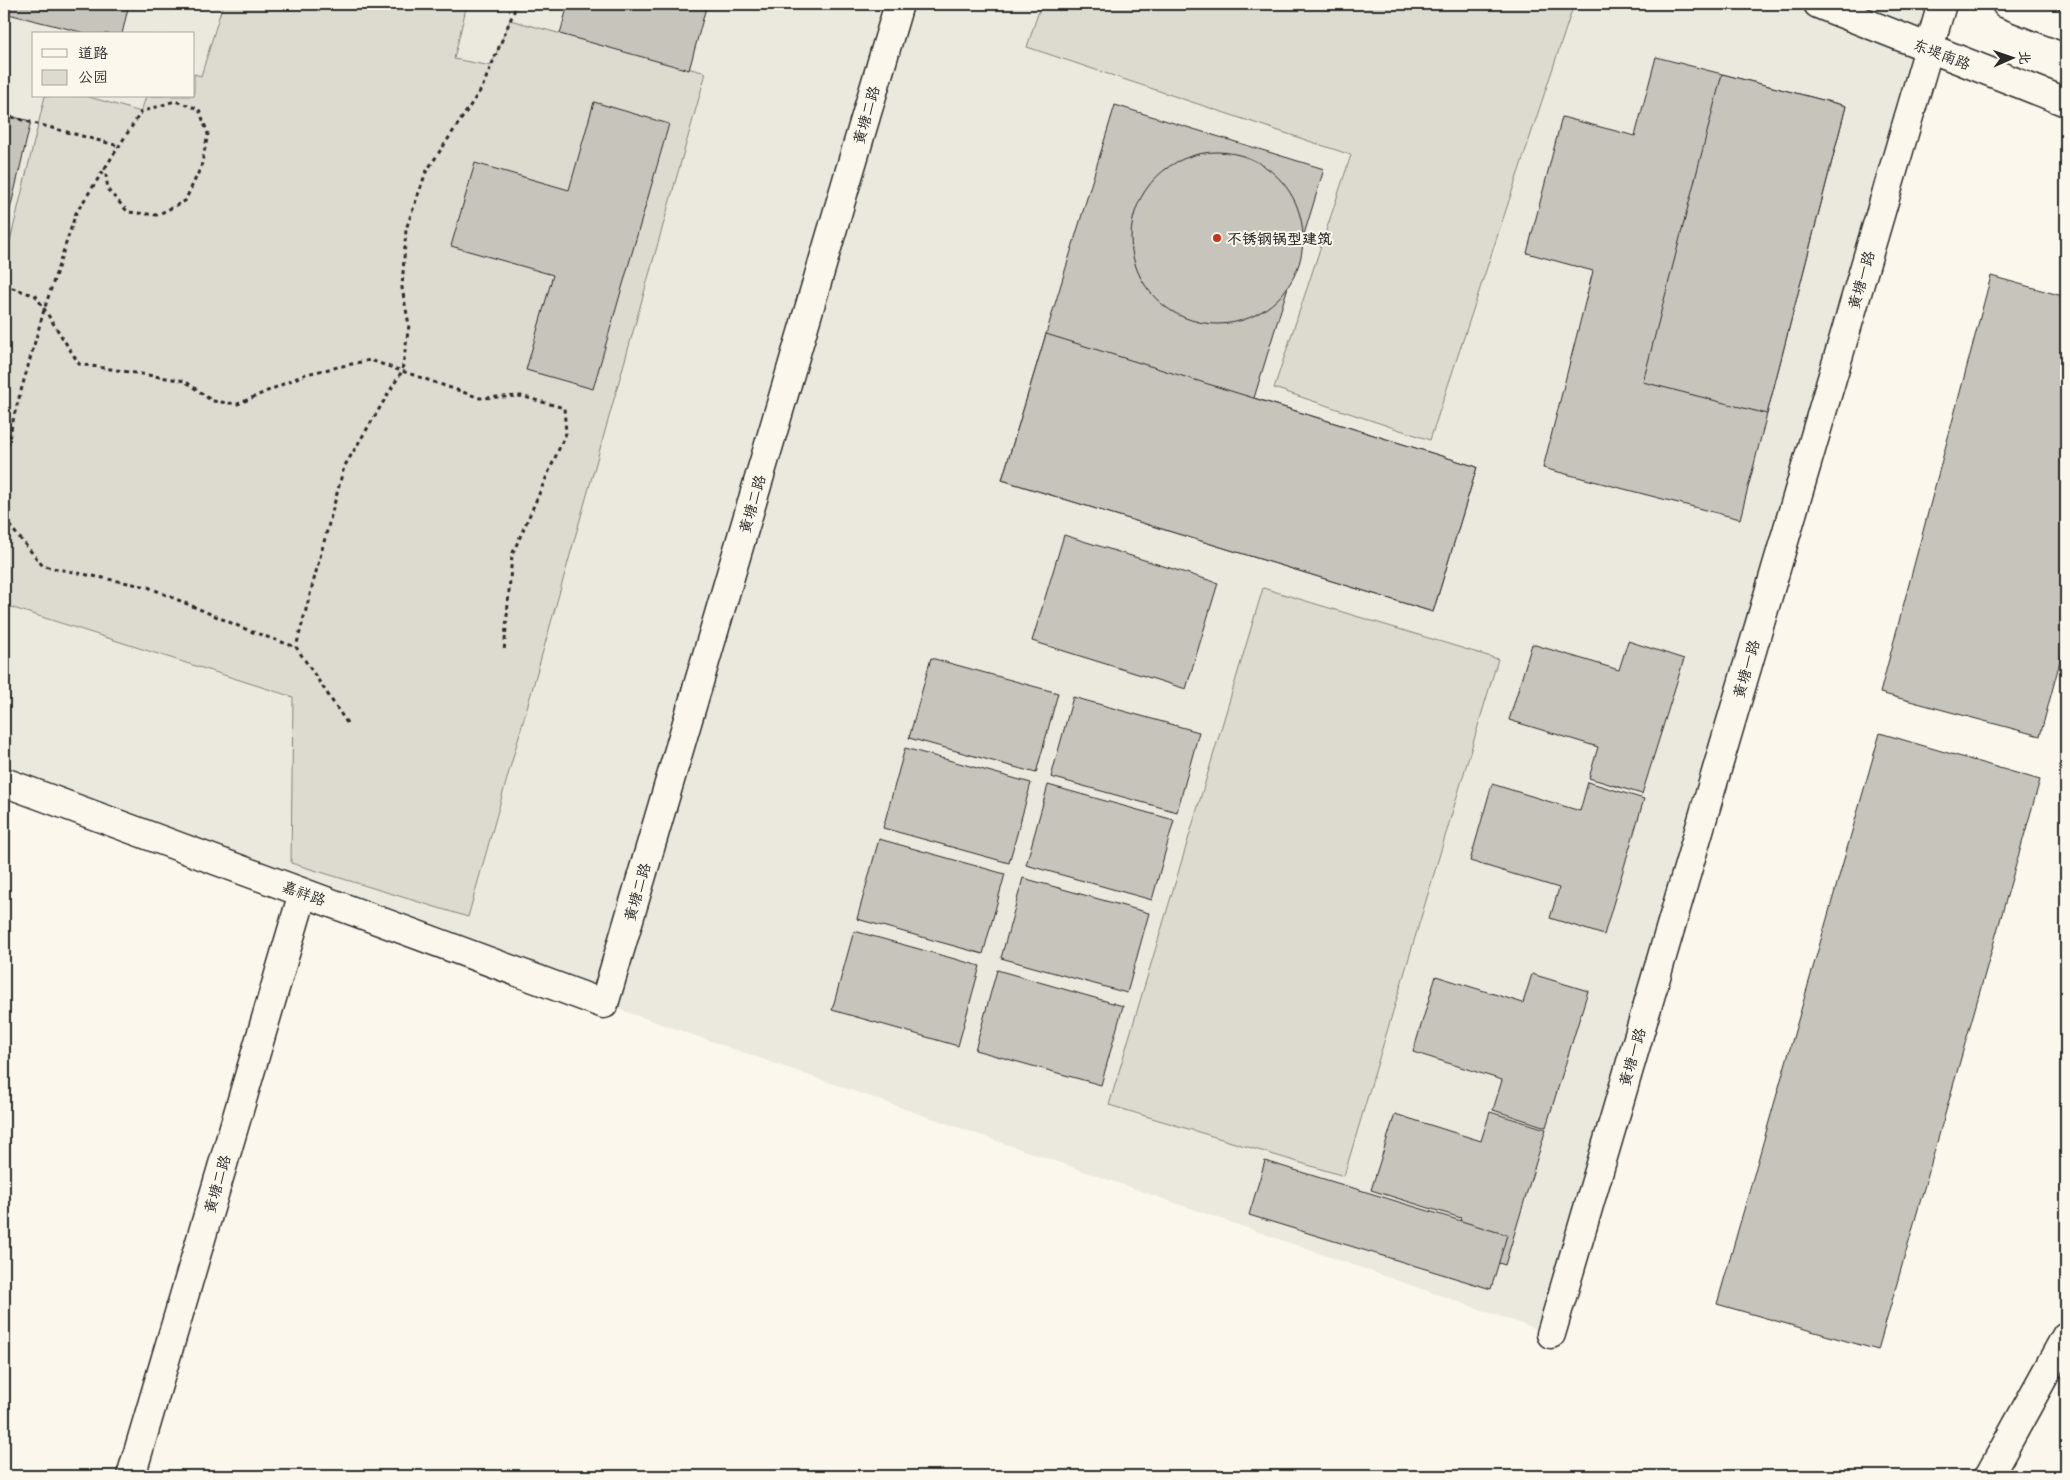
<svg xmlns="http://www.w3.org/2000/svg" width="2070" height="1480" viewBox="0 0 2070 1480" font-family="Delius,'LXGW WenKai TC',sans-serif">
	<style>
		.built { fill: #ebe8de; fill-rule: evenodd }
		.green { fill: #dddad0; stroke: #84827e }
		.building { fill: #c7c4bc; stroke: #2b2b2b }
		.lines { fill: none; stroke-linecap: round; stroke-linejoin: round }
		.minor-casing { stroke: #2b2b2b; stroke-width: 31 }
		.major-casing { stroke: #2b2b2b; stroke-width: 31 }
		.path { stroke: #2b2b2b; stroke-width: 3; stroke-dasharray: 4 4; stroke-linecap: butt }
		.minor { stroke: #fbf7ec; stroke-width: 28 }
		.major { stroke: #fbf7ec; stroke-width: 28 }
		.poi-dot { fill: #c8321e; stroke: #fbf7ec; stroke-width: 2 }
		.labels { text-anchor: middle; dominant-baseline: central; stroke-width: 4; stroke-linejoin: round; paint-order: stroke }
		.street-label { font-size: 15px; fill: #2b2b2b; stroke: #fbf7ec }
		.poi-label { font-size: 15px; font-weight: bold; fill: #2b2b2b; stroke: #fbf7ec; text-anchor: start }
	</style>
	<rect width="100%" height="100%" fill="#fbf7ec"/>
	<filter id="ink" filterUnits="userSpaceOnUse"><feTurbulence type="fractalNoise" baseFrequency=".02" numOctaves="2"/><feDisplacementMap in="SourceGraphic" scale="10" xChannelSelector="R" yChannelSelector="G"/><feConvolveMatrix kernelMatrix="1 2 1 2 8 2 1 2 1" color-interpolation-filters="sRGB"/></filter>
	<g filter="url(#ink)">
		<path class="built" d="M 4,4 L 1942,4 L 1551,1334 L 604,1004 L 4,782 ZM 34,34 L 194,34 L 194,96 L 34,96 Z"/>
		<g class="green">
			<polygon points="223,4 467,4 454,59 491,66 510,20 706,73 468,917 291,863 293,697 4,605 4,266 45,96 86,96 141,112 146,96 194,96 194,74 201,76"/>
			<polygon points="1041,4 1574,4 1430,440 1274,388 1351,155 1027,47"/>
			<polygon points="1263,588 1498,659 1344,1176 1109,1105"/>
		</g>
		<g class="building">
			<polygon points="4,4 129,4 122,34 89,34 4,13"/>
			<polygon points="568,4 707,4 689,70 560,34"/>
			<polygon points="1656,57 1846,106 1740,519 1543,468 1593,271 1527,253 1562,117 1635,136"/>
			<polygon points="1722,74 1846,106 1767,414 1643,382"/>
			<polygon points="594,102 669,124 593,389 526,370 553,275 451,246 475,163 569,190"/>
			<polygon points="1115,105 1324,169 1254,398 1477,467 1433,612 1002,480"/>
			<polygon points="4,115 31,121 4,235"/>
			<circle cx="1217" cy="238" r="86"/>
			<polygon points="1991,276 2066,297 2066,639 2040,736 1880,693"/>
			<polygon points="1046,334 1477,467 1433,612 1002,480"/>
			<polygon points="1064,535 1218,583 1186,689 1032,641"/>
			<polygon points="1628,641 1684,659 1642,794 1589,778 1598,747 1509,720 1532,644 1619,670"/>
			<polygon points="931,658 1058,693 1036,773 909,738"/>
			<polygon points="1073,697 1199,732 1177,812 1051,777"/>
			<polygon points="1880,733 2040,780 1878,1350 1717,1304"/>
			<polygon points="905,748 1031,783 1009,863 883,828"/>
			<polygon points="1588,782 1644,799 1604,935 1550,918 1559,888 1470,861 1492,784 1580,811"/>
			<polygon points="1048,785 1174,820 1152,900 1026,865"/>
			<polygon points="879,839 1005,874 983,954 857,919"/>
			<polygon points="1023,878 1149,913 1127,993 1001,958"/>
			<polygon points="854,931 980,966 958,1046 832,1010"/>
			<polygon points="997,970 1123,1006 1101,1085 975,1050"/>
			<polygon points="1532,974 1588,991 1546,1127 1493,1110 1502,1080 1413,1052 1436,976 1523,1003"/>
			<polygon points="1490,1112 1546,1129 1505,1265 1452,1248 1461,1218 1371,1190 1395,1114 1481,1141"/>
			<polygon points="1265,1161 1507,1235 1491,1289 1249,1215"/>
		</g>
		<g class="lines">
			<g class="minor-casing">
				<g id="minor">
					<polyline points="4,782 604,1004 899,4"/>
					<polyline points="1551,1334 1942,4"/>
					<polyline points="131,1476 303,893"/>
					<polyline points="1989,1476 2066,1336"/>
				</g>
			</g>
			<g class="major-casing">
				<g id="major">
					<polyline points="1818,4 2066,102"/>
					<polyline points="2006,4 2066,27"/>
				</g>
			</g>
			<g class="path">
				<polyline points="4,115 119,146"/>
				<polyline points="4,285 36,296 79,364 185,381 212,401 238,404 306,374 370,360 480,398 521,396 564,408 566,433 512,555 504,652"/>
				<polyline points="4,461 15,412 44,310 76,213 141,112 175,101 199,109 208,134 201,167 185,201 157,215 128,212 108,190 105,168"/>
				<polyline points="4,519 43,566 148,587 250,631 296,647"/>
				<polyline points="347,723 296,647 344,467 402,371 409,325 402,288 406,229 426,172 482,88 517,4"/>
			</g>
			<use href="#minor" class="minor"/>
			<use href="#major" class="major"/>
		</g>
	</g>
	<circle class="poi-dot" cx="1217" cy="238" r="5"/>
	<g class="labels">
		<g class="street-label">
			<text transform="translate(1942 54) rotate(21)">东堤南路</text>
			<text transform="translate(866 115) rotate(-74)">黄塘二路</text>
			<text transform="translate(1861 280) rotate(-74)">黄塘一路</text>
			<text transform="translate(752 504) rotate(-74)">黄塘二路</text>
			<text transform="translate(1746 669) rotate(-74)">黄塘一路</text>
			<text transform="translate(637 892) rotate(-74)">黄塘二路</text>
			<text transform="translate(304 893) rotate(20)">嘉祥路</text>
			<text transform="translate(1632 1057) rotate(-74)">黄塘一路</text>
			<text transform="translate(217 1184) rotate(-74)">黄塘二路</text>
		</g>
		<g class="poi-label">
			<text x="1227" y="238">不锈钢锅型建筑</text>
		</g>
	</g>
	<rect width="2070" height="1480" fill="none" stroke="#fbf7ec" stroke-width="20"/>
	<rect x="10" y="10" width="2050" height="1460" fill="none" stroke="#2b2b2b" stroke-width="2" filter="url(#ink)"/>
	<rect x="32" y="32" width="162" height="65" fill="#fbf7ec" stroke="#a8a59f"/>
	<rect x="42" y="49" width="25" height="8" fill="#fbf7ec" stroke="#a8a59f"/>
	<text x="78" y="58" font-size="15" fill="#2b2b2b">道路</text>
	<rect x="42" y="70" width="25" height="15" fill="#dddad0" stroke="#a8a59f"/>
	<text x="78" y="82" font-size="15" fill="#2b2b2b">公园</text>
	<g transform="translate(2012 58) rotate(88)" stroke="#fbf7ec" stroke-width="4" paint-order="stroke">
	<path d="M0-4L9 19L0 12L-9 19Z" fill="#2b2b2b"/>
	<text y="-8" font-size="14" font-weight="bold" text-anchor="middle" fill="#2b2b2b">北</text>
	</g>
</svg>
